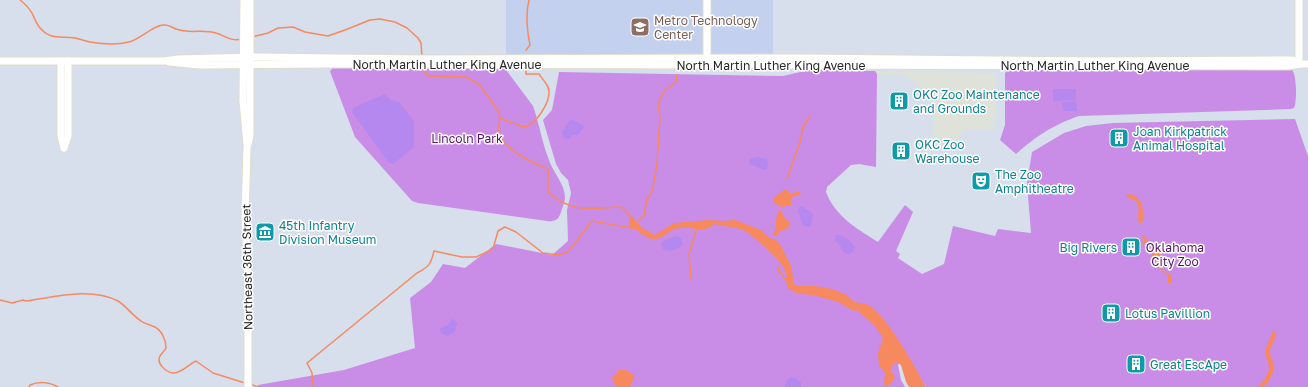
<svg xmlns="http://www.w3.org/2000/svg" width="1308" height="387" viewBox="0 0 1308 387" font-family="'Golos Text',sans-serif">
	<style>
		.industrial { fill: #dfe2d8 }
		.education { fill: #c3d1ef }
		.green { fill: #c98de7 }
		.pitch { fill: #b488ef }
		.water { fill: #f7895f }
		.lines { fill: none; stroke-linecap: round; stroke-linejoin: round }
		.stream { stroke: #f7895f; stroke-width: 1.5 }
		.canal { stroke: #f7895f; stroke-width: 4.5 }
		.secondary-casing { stroke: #e1ddcb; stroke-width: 9 }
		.secondary { stroke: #fff; stroke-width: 7 }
		.labels { text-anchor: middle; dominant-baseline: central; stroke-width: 3; stroke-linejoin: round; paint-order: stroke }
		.education-label { font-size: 12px; fill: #785e54; stroke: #fff; text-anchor: start }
		.street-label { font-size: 12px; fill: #262626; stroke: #fff }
		.culture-label { font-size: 12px; fill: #0d838f; stroke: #fff; text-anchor: start }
		.park-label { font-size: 12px; fill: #561466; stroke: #fff }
	</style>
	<rect width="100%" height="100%" fill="#d6dfeb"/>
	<polygon class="industrial" points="878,71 996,73 996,121 993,121 993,129 965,129 953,144 941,148 934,140 934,97 905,75 878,75"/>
	<polygon class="education" points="506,0 773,0 773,56 506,54"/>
	<g class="green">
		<path d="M 334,67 L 504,67 L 533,106 L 535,112 C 540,128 543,145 549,160 C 553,172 565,185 565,197 C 565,202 562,208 561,212 C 559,220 554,222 547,221 L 418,203 L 412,201 L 355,137 L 331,74 L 330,71 Z"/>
		<path d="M 809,70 L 875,71 L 877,74 L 876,167 L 859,164 L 851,165 L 827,187 L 826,192 C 835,216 857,229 878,242 L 905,205 L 913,212 L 896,251 L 900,254 L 898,258 L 922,274 L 944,264 L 953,226 L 995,236 L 998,229 L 1031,233 L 1027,184 L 1032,152 L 1064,133 L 1086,126 L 1113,123 L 1295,119 L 1308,156 L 1308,387 L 926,387 L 906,355 L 898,365 L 901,380 L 905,387 L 258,387 L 258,385 L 344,370 L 415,348 L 410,298 L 431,282 L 443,264 L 465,268 L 496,244 L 552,255 L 568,241 L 567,210 L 571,193 L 568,180 L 561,173 L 556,164 L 543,120 L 552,110 L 559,72 L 783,76 Z"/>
		<path d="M 1008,70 L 1292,70 C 1297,75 1297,102 1294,108 L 1291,109 L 1079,116 C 1051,126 1038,135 1016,154 L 1000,140 L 1005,125 L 1005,73 Z"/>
	</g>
	<g class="pitch">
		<polygon points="1053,89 1076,89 1076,100 1053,101"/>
		<polygon points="384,94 391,100 399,102 414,121 414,147 393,164 389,163 352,112 353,108"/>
		<polygon points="1076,101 1077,111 1063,111 1062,102"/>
		<polygon points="570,120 573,120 583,125 584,127 578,135 572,135 569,139 564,138 562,132"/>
		<polygon points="759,157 767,159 768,166 765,170 749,164 749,160 752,158"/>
		<polygon points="802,206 813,214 811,225 808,227 803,225 798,211 799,207"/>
		<path d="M 836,235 C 842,234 852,241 855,247 L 853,252 L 848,254 L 843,252 L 840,245 L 835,240 Z"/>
		<path d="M 676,236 L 680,237 C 688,247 671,254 663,249 L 661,246 L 662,241 Z"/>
		<path d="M 452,319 L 455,320 L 457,323 L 455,332 L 448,336 C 443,335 440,333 440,328 L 448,325 Z"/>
		<polygon points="791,377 795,378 801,383 801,387 785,387 787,380"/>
	</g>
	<g class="water">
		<polygon points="785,189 791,194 798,191 801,193 800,195 792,197 791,205 781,207 773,202 774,198"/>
		<path d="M 1127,194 L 1135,195 L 1142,204 L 1144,219 L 1140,224 L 1139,223 C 1136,213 1145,200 1127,198 Z"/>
		<polygon points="779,210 782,211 783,216 789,221 790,224 788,228 781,231 776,236 773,236 776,227 776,219"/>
		<path d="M 631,215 L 642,228 L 655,235 L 674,223 L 708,220 L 725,221 L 735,220 L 761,230 L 770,238 L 776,240 L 780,244 L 791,266 L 794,284 L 798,286 L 815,286 L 832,289 L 847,295 L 853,301 L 862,304 L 864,303 C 884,309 915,367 926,387 L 909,387 L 906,382 L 901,365 L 897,362 L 892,366 L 891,372 L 895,376 C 893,382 891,385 884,386 L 885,373 L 879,366 L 878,354 L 883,338 L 875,326 L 857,310 L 854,311 L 838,302 L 817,296 L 797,293 L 791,290 L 788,288 L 786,281 L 777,270 L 778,266 L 784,277 L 787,277 L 784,268 L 778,260 L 764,246 L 747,232 L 741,229 L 714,224 C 706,234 690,226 681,228 C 677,228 672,230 669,232 C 664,235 661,239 655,239 C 645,240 639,229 630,227 L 629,224 Z"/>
		<polygon points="1140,235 1144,236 1158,251 1159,249 1161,248 1162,252 1159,259 1160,268 1171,275 1172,283 1168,283 1168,275 1157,267 1156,261 1152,258 1153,248 1149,242 1146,242 1143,245 1142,243 1144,239"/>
		<polygon points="619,370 626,370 634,375 634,378 630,387 616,387 612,378"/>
	</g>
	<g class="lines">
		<g class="stream">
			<path d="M 20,0 C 24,3 29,8 32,13 C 35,19 36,24 41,29 C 51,40 61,36 75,38 C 80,39 85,41 90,42 C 102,44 117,45 129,42 C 141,39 154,24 165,25 C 169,25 173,28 176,29 C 189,34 204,29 216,33 C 226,36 231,42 242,39"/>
			<polyline points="252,37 268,33 278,28 293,27 305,32 328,36 345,30 370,20 380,19 395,22 407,28 418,38 421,43 422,57"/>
			<path d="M 526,50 L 530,45 C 527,30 525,15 529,0"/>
			<path d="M 423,67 L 423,70 L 429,76 L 466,77 L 479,84 L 499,112 C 501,119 498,125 499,131 C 502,149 533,163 548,169 L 548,192 C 572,214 591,208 621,207 L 625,210 L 632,218"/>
			<path d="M 500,118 L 512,123 L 518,124 L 521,127 C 523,126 525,127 527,126 C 536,124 549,103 549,93 C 550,86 543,80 539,74 L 526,74 L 526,69"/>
			<polyline points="787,179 800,142 803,127 810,116"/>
			<polyline points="636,223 644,216 647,199 651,194 653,187 657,164 660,117 658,104 664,91 676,82 677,75"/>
			<polyline points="691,279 689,254 697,228"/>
			<path d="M 0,300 L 12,303 L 23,300 L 26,301 C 55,297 90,287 118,301 C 125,305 133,316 141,321 C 145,324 151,325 155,327 C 162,331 166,340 166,348 C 165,350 162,353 160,356 C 156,363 166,373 174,373 C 182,373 189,364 196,361 L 213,373 L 245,383"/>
			<polyline points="250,384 258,387"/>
			<path d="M 29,387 L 30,385 C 39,381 50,382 58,387"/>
			<path d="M 313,387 L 312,373 L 307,363 L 417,273 C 429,267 431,264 434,251 L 462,257 L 476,257 L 493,249 L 498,231 L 505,227 L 516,232 L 543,253 L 559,255 L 569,251 L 592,221 L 638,229"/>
		</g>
		<polyline class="canal" points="1261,387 1267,380 1271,371 1271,364 1267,352 1274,334"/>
		<g class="secondary-casing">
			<g id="secondary">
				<polyline points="244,0 243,101 247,144"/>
				<polyline points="1299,0 1299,64"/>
				<polyline points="0,61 164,61 178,59 255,57 421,59 803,58 1100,61 1293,60 1299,64"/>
				<polyline points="61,61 61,136 64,148"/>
				<polyline points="169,62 200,65 325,64 1289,66 1299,64 1308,64"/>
				<polyline points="707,64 707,0"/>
				<polyline points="64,148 68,136 68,61"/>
				<polyline points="248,387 248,275 245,217 247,148 250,136 250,0"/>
			</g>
		</g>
		<use href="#secondary" class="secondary"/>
	</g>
	<defs>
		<g id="school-square" transform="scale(1)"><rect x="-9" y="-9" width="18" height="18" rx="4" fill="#8d6e63" stroke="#fff"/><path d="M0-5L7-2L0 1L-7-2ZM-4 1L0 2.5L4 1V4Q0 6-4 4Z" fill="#fff"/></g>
		<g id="building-square" transform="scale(1)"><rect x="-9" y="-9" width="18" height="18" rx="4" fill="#0f9aa8" stroke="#fff"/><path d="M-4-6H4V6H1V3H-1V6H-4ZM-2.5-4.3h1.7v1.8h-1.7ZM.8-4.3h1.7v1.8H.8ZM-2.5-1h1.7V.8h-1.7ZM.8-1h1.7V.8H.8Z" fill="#fff"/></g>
		<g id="theatre-square" transform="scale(1)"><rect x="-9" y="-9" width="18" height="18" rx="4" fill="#0f9aa8" stroke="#fff"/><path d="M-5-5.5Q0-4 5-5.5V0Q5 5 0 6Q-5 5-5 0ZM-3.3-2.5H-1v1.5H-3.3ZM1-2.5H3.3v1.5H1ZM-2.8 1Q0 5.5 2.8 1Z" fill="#fff"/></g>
		<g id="museum-square" transform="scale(1)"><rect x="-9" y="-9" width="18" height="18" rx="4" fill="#0f9aa8" stroke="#fff"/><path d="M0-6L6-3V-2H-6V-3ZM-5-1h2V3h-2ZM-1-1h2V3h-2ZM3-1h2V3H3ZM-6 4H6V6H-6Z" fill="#fff"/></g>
	</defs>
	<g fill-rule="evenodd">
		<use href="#school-square" x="640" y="27"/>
		<use href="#building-square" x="899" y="101"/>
		<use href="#building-square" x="1119" y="138"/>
		<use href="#building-square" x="901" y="151"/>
		<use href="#theatre-square" x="981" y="181"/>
		<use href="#museum-square" x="265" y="232"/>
		<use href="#building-square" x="1131" y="247"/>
		<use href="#building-square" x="1111" y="313"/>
		<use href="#building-square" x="1136" y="364"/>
	</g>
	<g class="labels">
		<g class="education-label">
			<text x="654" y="20">Metro Technology<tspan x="654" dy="14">Center</tspan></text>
		</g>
		<g class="street-label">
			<text x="447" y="64">North Martin Luther King Avenue</text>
			<text x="771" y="65">North Martin Luther King Avenue</text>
			<text x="1095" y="65">North Martin Luther King Avenue</text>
			<text transform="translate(247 267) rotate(-91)">Northeast 36th Street</text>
		</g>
		<g class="culture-label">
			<text x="913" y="94">OKC Zoo Maintenance<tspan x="913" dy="14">and Grounds</tspan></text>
			<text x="1133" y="131">Joan Kirkpatrick<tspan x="1133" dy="14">Animal Hospital</tspan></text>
			<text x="915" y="144">OKC Zoo<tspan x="915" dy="14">Warehouse</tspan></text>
			<text x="995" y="174">The Zoo<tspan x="995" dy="14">Amphitheatre</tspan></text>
			<text x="279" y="225">45th Infantry<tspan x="279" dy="14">Division Museum</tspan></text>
			<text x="1117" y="247" text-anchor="end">Big Rivers</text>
			<text x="1125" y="313">Lotus Pavillion</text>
			<text x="1150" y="364">Great EscApe</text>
		</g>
		<g class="park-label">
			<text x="467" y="138">Lincoln Park</text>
			<text x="1175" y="247">Oklahoma<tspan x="1175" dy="14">City Zoo</tspan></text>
		</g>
	</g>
</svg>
